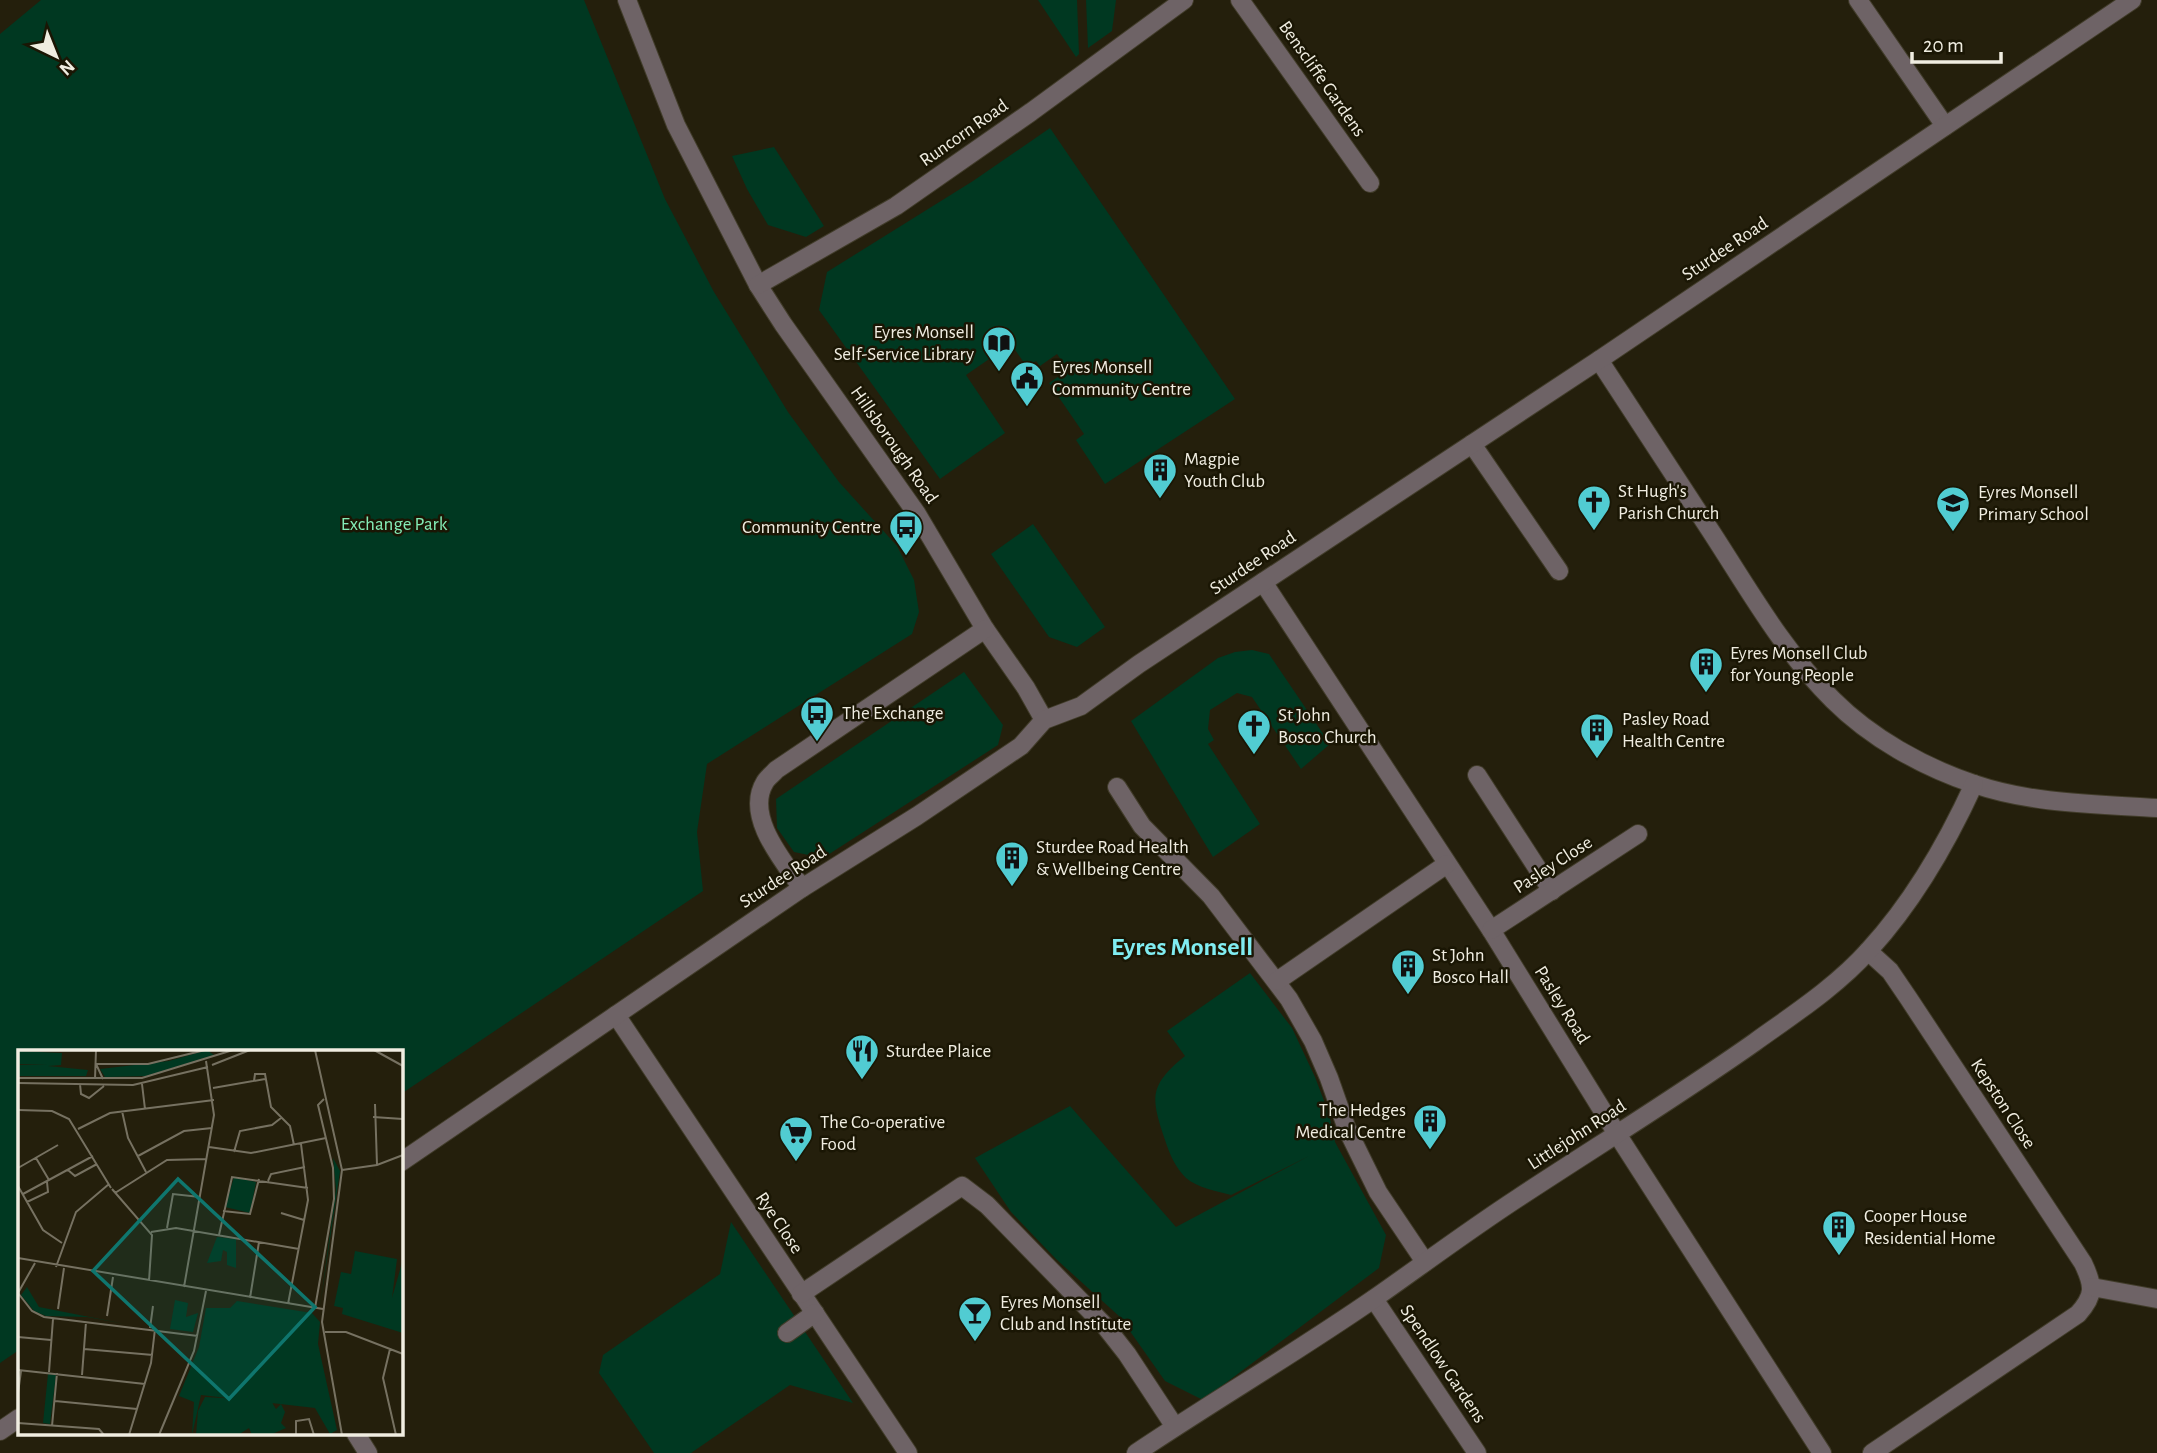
<svg xmlns="http://www.w3.org/2000/svg" width="2157" height="1453" viewBox="0 0 2157 1453" font-family="'Alegreya Sans',sans-serif">
	<style>
		.green { fill: #003821 }
		.lines { fill: none; stroke-linecap: round; stroke-linejoin: round }
		.minor-casing { stroke: #413c2a; stroke-width: 20 }
		.minor { stroke: #6e6366; stroke-width: 18 }
		.labels { text-anchor: middle; dominant-baseline: central; stroke-width: 5; stroke-linejoin: round; paint-order: stroke }
		.street-label { font-size: 19px; fill: #f0ede1; stroke: #1a1604 }
		.poi-label { font-size: 19px; fill: #f0ede1; stroke: #1a1604; text-anchor: start }
		.park-label { font-size: 19px; fill: #84ecb6; stroke: #1a1604 }
		.district-label { font-size: 26px; font-weight: bold; fill: #80ecf1; stroke: #1a1604 }
		.inset-road { fill: none; stroke: #767161; stroke-width: 2 }
		.view { fill: #0f766e; fill-opacity: 0.15; stroke: #0f766e; stroke-width: 3.5 }
		.inset-edge { fill: none; stroke: #f0ede1; stroke-width: 3.5 }
	</style>
	<rect width="100%" height="100%" fill="#241f0c"/>
	<g class="green">
		<polygon points="41,0 584,0 665,199 714,292 788,412 839,482 897,546 914,580 919,612 912,634 707,764 697,832 703,891 401,1094 401,1052 19,1052 19,1350 0,1363 0,34"/>
		<polygon points="1038,0 1077,0 1079,54 1076,57"/>
		<polygon points="1086,0 1116,0 1112,31 1088,48"/>
		<polygon points="1050,128 1235,399 1105,484 1076,440 1084,434 1049,383 1068,370 1057,354 1040,366 1036,361 1027,367 1011,344 966,375 1005,433 940,479 819,310 827,272 973,181"/>
		<polygon points="774,147 824,226 806,237 768,225 747,189 732,156"/>
		<polygon points="1033,524 1105,627 1077,647 1049,637 991,554"/>
		<polygon points="1252,650 1269,654 1330,744 1301,769 1252,697 1237,693 1210,710 1208,729 1214,740 1208,744 1260,824 1213,857 1131,721 1218,658 1235,652"/>
		<polygon points="964,672 1003,725 998,745 823,858 794,852 777,828 776,799"/>
		<path d="M 1250,973 L 1292,1028 L 1315,1077 L 1329,1114 L 1335,1142 L 1386,1235 L 1379,1268 L 1203,1400 L 1165,1381 L 1120,1317 L 1056,1259 L 1011,1212 L 975,1158 L 1070,1106 L 1176,1227 L 1309,1156 L 1231,1195 C 1216,1191 1198,1188 1186,1178 C 1175,1167 1170,1155 1165,1140 C 1151,1098 1148,1086 1185,1056 L 1167,1031 Z"/>
		<polygon points="731,1222 853,1403 790,1385 691,1453 654,1453 599,1373 603,1355 720,1274"/>
	</g>
	<g class="lines">
		<g class="minor-casing">
			<g id="minor">
				<polyline points="627,0 676,125 758,285 783,324 917,514 985,629 1026,688 1044,720"/>
				<polyline points="1240,0 1370,183"/>
				<polyline points="1858,0 1945,126"/>
				<polyline points="758,285 896,206 1031,112 1184,0"/>
				<path d="M 1599,360 C 1637,418 1674,475 1712,533 C 1749,590 1784,652 1833,700 C 1871,738 1923,767 1974,784 C 2032,804 2096,804 2157,808"/>
				<polyline points="1472,444 1559,571"/>
				<polyline points="1263,582 1491,930 1617,1134 1822,1453"/>
				<polyline points="1477,775 1552,891"/>
				<polyline points="1117,787 1142,826 1211,896 1289,999 1313,1041 1329,1078 1347,1129 1378,1192 1425,1262"/>
				<path d="M 802,888 C 784,862 744,816 765,782 C 767,778 773,774 776,770 L 985,629"/>
				<polyline points="1491,930 1638,834"/>
				<path d="M 1868,951 L 1890,971 L 1909,999 L 2083,1263 C 2094,1286 2095,1295 2078,1314 L 1872,1453"/>
				<polyline points="1277,981 1447,864"/>
				<polyline points="616,1015 908,1453"/>
				<polyline points="401,1162 802,888 917,816 1021,746 1044,720 1081,706 1139,664 1599,360 2132,0"/>
				<polyline points="2092,1287 2157,1299"/>
				<polyline points="801,1294 962,1186 987,1205 1105,1326 1127,1354 1175,1427"/>
				<polyline points="1374,1299 1477,1453"/>
				<polyline points="787,1333 815,1313"/>
				<polyline points="0,1431 19,1418"/>
				<polyline points="356,1434 368,1453"/>
				<path d="M 1136,1453 C 1215,1400 1297,1352 1375,1298 C 1422,1265 1469,1230 1518,1198 C 1597,1146 1677,1097 1755,1042 C 1794,1014 1837,986 1869,950 C 1913,902 1947,843 1974,784"/>
			</g>
		</g>
		<use href="#minor" class="minor"/>
	</g>
	<defs>
		<g id="library-pin" transform="scale(1.75)"><path d="M0 17L-7.5 6A9.5 9.5 0 1 1 7.5 6Z" fill="#51ccd2" stroke="#1a1604"/><path d="M-6-4Q-3-5.5-.7-3.5V5Q-3 3-6 4ZM6-4Q3-5.5 .7-3.5V5Q3 3 6 4Z" fill="#111"/></g>
		<g id="civic-pin" transform="scale(1.75)"><path d="M0 17L-7.5 6A9.5 9.5 0 1 1 7.5 6Z" fill="#51ccd2" stroke="#1a1604"/><path d="M-.6-6.5H3V-4.5H.6V-3L4-1V1h2V6H-6V1h2V-1L-.6-3ZM-1.2 2.5V6h2.4V2.5Z" fill="#111"/></g>
		<g id="building-pin" transform="scale(1.75)"><path d="M0 17L-7.5 6A9.5 9.5 0 1 1 7.5 6Z" fill="#51ccd2" stroke="#1a1604"/><path d="M-4-6H4V6H1V3H-1V6H-4ZM-2.5-4.3h1.7v1.8h-1.7ZM.8-4.3h1.7v1.8H.8ZM-2.5-1h1.7V.8h-1.7ZM.8-1h1.7V.8H.8Z" fill="#111"/></g>
		<g id="church-pin" transform="scale(1.75)"><path d="M0 17L-7.5 6A9.5 9.5 0 1 1 7.5 6Z" fill="#51ccd2" stroke="#1a1604"/><path d="M-1.2-6h2.4v3.5h3.3v2.4h-3.3V6h-2.4V-.1h-3.3v-2.4h3.3Z" fill="#111"/></g>
		<g id="school-pin" transform="scale(1.75)"><path d="M0 17L-7.5 6A9.5 9.5 0 1 1 7.5 6Z" fill="#51ccd2" stroke="#1a1604"/><path d="M0-5L7-2L0 1L-7-2ZM-4 1L0 2.5L4 1V4Q0 6-4 4Z" fill="#111"/></g>
		<g id="bus-pin" transform="scale(1.75)"><path d="M0 17L-7.5 6A9.5 9.5 0 1 1 7.5 6Z" fill="#51ccd2" stroke="#1a1604"/><path d="M-5-6H5V4H4V6H2V4H-2V6H-4V4H-5ZM-3.5-4V0h7V-4ZM-3.5 1.2v1.5H-2V1.2ZM2 1.2v1.5H3.5V1.2Z" fill="#111"/></g>
		<g id="restaurant-pin" transform="scale(1.75)"><path d="M0 17L-7.5 6A9.5 9.5 0 1 1 7.5 6Z" fill="#51ccd2" stroke="#1a1604"/><path d="M-5-6h1v4h1v-4h1v4h1v-4h1v5L-1.5 .5V6h-2V.5L-5-1ZM5-6V6H3V1.5H1.5Q1.5-4 5-6Z" fill="#111"/></g>
		<g id="supermarket-pin" transform="scale(1.75)"><path d="M0 17L-7.5 6A9.5 9.5 0 1 1 7.5 6Z" fill="#51ccd2" stroke="#1a1604"/><path d="M-6-5.5h2.5l.6 2H6L4.5 2H-2.5L-4.4-4H-6ZM-1.5 3.2a1.3 1.3 0 1 0 .1 0ZM3 3.2a1.3 1.3 0 1 0 .1 0Z" fill="#111"/></g>
		<g id="bar-pin" transform="scale(1.75)"><path d="M0 17L-7.5 6A9.5 9.5 0 1 1 7.5 6Z" fill="#51ccd2" stroke="#1a1604"/><path d="M-6-5H6L.8 .8V4.5H3.5V6h-7V4.5H-.8V.8Z" fill="#111"/></g>
	</defs>
	<g fill-rule="evenodd">
		<use href="#library-pin" x="999" y="343"/>
		<use href="#civic-pin" x="1027" y="378"/>
		<use href="#building-pin" x="1160" y="470"/>
		<use href="#church-pin" x="1594" y="502"/>
		<use href="#school-pin" x="1953" y="503"/>
		<use href="#bus-pin" x="906" y="527"/>
		<use href="#building-pin" x="1706" y="664"/>
		<use href="#bus-pin" x="817" y="713"/>
		<use href="#church-pin" x="1254" y="726"/>
		<use href="#building-pin" x="1597" y="730"/>
		<use href="#building-pin" x="1012" y="858"/>
		<use href="#building-pin" x="1408" y="966"/>
		<use href="#restaurant-pin" x="862" y="1051"/>
		<use href="#building-pin" x="1430" y="1121"/>
		<use href="#supermarket-pin" x="796" y="1133"/>
		<use href="#building-pin" x="1839" y="1227"/>
		<use href="#bar-pin" x="975" y="1313"/>
	</g>
	<g class="labels">
		<g class="street-label">
			<text transform="translate(1322 79) rotate(55)">Benscliffe Gardens</text>
			<text transform="translate(964 133) rotate(-35)">Runcorn Road</text>
			<text transform="translate(1725 249) rotate(-34)">Sturdee Road</text>
			<text transform="translate(894 445) rotate(55)">Hillsborough Road</text>
			<text transform="translate(1253 563) rotate(-34)">Sturdee Road</text>
			<text transform="translate(1553 865) rotate(-33)">Pasley Close</text>
			<text transform="translate(783 877) rotate(-33)">Sturdee Road</text>
			<text transform="translate(1562 1005) rotate(58)">Pasley Road</text>
			<text transform="translate(2003 1104) rotate(57)">Kepston Close</text>
			<text transform="translate(1577 1135) rotate(-33)">Littlejohn Road</text>
			<text transform="translate(779 1223) rotate(56)">Rye Close</text>
			<text transform="translate(1443 1364) rotate(56)">Spendlow Gardens</text>
		</g>
		<g class="poi-label">
			<text x="974" y="332" text-anchor="end">Eyres Monsell<tspan x="974" dy="22">Self-Service Library</tspan></text>
			<text x="1052" y="367">Eyres Monsell<tspan x="1052" dy="22">Community Centre</tspan></text>
			<text x="1184" y="459">Magpie<tspan x="1184" dy="22">Youth Club</tspan></text>
			<text x="1618" y="491">St Hugh's<tspan x="1618" dy="22">Parish Church</tspan></text>
			<text x="1978" y="492">Eyres Monsell<tspan x="1978" dy="22">Primary School</tspan></text>
			<text x="881" y="527" text-anchor="end">Community Centre</text>
			<text x="1730" y="653">Eyres Monsell Club<tspan x="1730" dy="22">for Young People</tspan></text>
			<text x="842" y="713">The Exchange</text>
			<text x="1278" y="715">St John<tspan x="1278" dy="22">Bosco Church</tspan></text>
			<text x="1622" y="719">Pasley Road<tspan x="1622" dy="22">Health Centre</tspan></text>
			<text x="1036" y="847">Sturdee Road Health<tspan x="1036" dy="22">&amp; Wellbeing Centre</tspan></text>
			<text x="1432" y="955">St John<tspan x="1432" dy="22">Bosco Hall</tspan></text>
			<text x="886" y="1051">Sturdee Plaice</text>
			<text x="1406" y="1110" text-anchor="end">The Hedges<tspan x="1406" dy="22">Medical Centre</tspan></text>
			<text x="820" y="1122">The Co-operative<tspan x="820" dy="22">Food</tspan></text>
			<text x="1864" y="1216">Cooper House<tspan x="1864" dy="22">Residential Home</tspan></text>
			<text x="1000" y="1302">Eyres Monsell<tspan x="1000" dy="22">Club and Institute</tspan></text>
		</g>
		<g class="park-label">
			<text x="394" y="524">Exchange Park</text>
		</g>
		<g class="district-label">
			<text x="1182" y="947">Eyres Monsell</text>
		</g>
	</g>
	<g transform="translate(18 1050)">
		<rect width="385" height="385" fill="#241f0c"/>
		<path d="M 189,0 L 196,5 L 128,26 L 87,27 L 82,19 L 151,11 ZM 0,1 L 44,3 L 43,15 L 30,16 L 70,20 L 68,26 L 0,26 L 0,15 L 29,15 L 0,14 ZM 315,108 L 322,121 L 302,257 L 318,139 ZM 216,127 L 238,132 L 232,163 L 207,157 ZM 199,187 L 218,189 L 218,218 L 209,215 L 209,202 L 205,200 L 203,211 L 189,213 ZM 337,201 L 379,209 L 374,248 L 385,209 L 385,283 L 324,264 L 325,258 L 316,256 L 323,222 L 333,224 ZM 9,237 L 21,257 L 107,274 L 69,267 L 28,266 L 16,261 L 3,245 ZM 157,250 L 170,253 L 168,267 L 180,263 L 175,282 L 152,279 ZM 219,251 L 294,263 L 302,272 L 300,294 L 319,380 L 312,384 L 297,358 L 183,345 L 174,385 L 176,352 L 161,346 L 181,297 L 188,258 L 212,258 ZM 30,324 L 38,325 L 32,374 L 25,373 ZM 187,347 L 253,351 L 258,359 L 263,354 L 267,362 L 263,373 L 268,378 L 252,385 L 234,385 L 231,378 L 220,385 L 178,385 L 180,361 Z" fill="#003821"/>
		<path class="inset-road" d="M 297,0 L 324,120 L 304,272 L 324,385M 356,0 L 385,16M 194,15 L 232,0M 0,28 L 124,28 L 215,0M 77,29 L 78,0M 85,29 L 78,14 L 130,14 L 187,0M 236,31 L 237,24 L 247,24 L 253,57 L 272,76 L 276,95M 0,33 L 115,35 L 190,17M 62,34 L 63,44 L 71,48 L 86,36M 124,34 L 127,59M 195,38 L 247,29M 357,54 L 359,115M 0,60 L 34,61 L 51,69 L 93,138M 104,61 L 110,88 L 128,122M 355,67 L 385,69M 60,79 L 92,63 L 196,50M 191,97 L 233,103 L 308,88M 216,102 L 222,81 L 254,75 L 263,68M 120,106 L 166,81 L 194,78M 18,108 L 31,130M 0,118 L 40,95M 50,120 L 57,126 L 79,114M 324,120 L 359,115 L 385,105M 250,131 L 253,124 L 287,117M 0,136 L 25,180 L 44,193M 94,139 L 134,185 L 131,231M 97,143 L 149,110 L 188,109M 5,144 L 75,106M 9,152 L 30,142 L 29,132M 205,161 L 232,164 L 241,129M 263,163 L 286,170M 149,178 L 155,144 L 182,147M 133,182 L 158,178 L 281,199M 201,185 L 214,127 L 290,138M 0,208 L 305,259M 38,217 L 58,162 L 91,134M 166,237 L 196,65 L 188,11M 0,243 L 14,261 L 26,267 L 180,286M 0,243 L 17,213M 232,248 L 241,192M 270,254 L 290,150 L 283,94M 297,258 L 316,149 L 315,118 L 300,55 L 306,49M 40,259 L 46,218M 89,266 L 95,227M 132,278 L 135,256M 307,282 L 328,282 L 385,304M 0,287 L 33,290M 66,299 L 135,305M 372,299 L 365,328 L 378,385M 0,320 L 127,334M 31,322 L 35,269M 64,325 L 68,272M 0,343 L 3,321M 37,351 L 119,359M 0,373 L 81,379 L 86,385M 34,376 L 39,323M 111,385 L 133,313 L 137,279M 141,385 L 176,301 L 188,241M 278,385 L 278,371 L 291,369 L 296,385"/>
		<path class="view" d="M 160,129 L 297,257 L 211,349 L 75,221 Z"/>
		<rect width="385" height="385" class="inset-edge"/>
	</g>
	<g transform="translate(56 56) rotate(137)" stroke="#1a1604" stroke-width="5" paint-order="stroke">
	<path d="M0-5L12 26L0 18L-12 26Z" fill="#f0ede1"/>
	<text y="-10" font-size="19" font-weight="bold" text-anchor="middle" fill="#f0ede1">N</text>
	</g>
	<path d="M1912 52v10h89v-10" fill="none" stroke="#f0ede1" stroke-width="3.5"/>
	<text x="1923" y="52" font-size="21" fill="#f0ede1" stroke="#1a1604" stroke-width="5" paint-order="stroke">20 m</text>
</svg>
